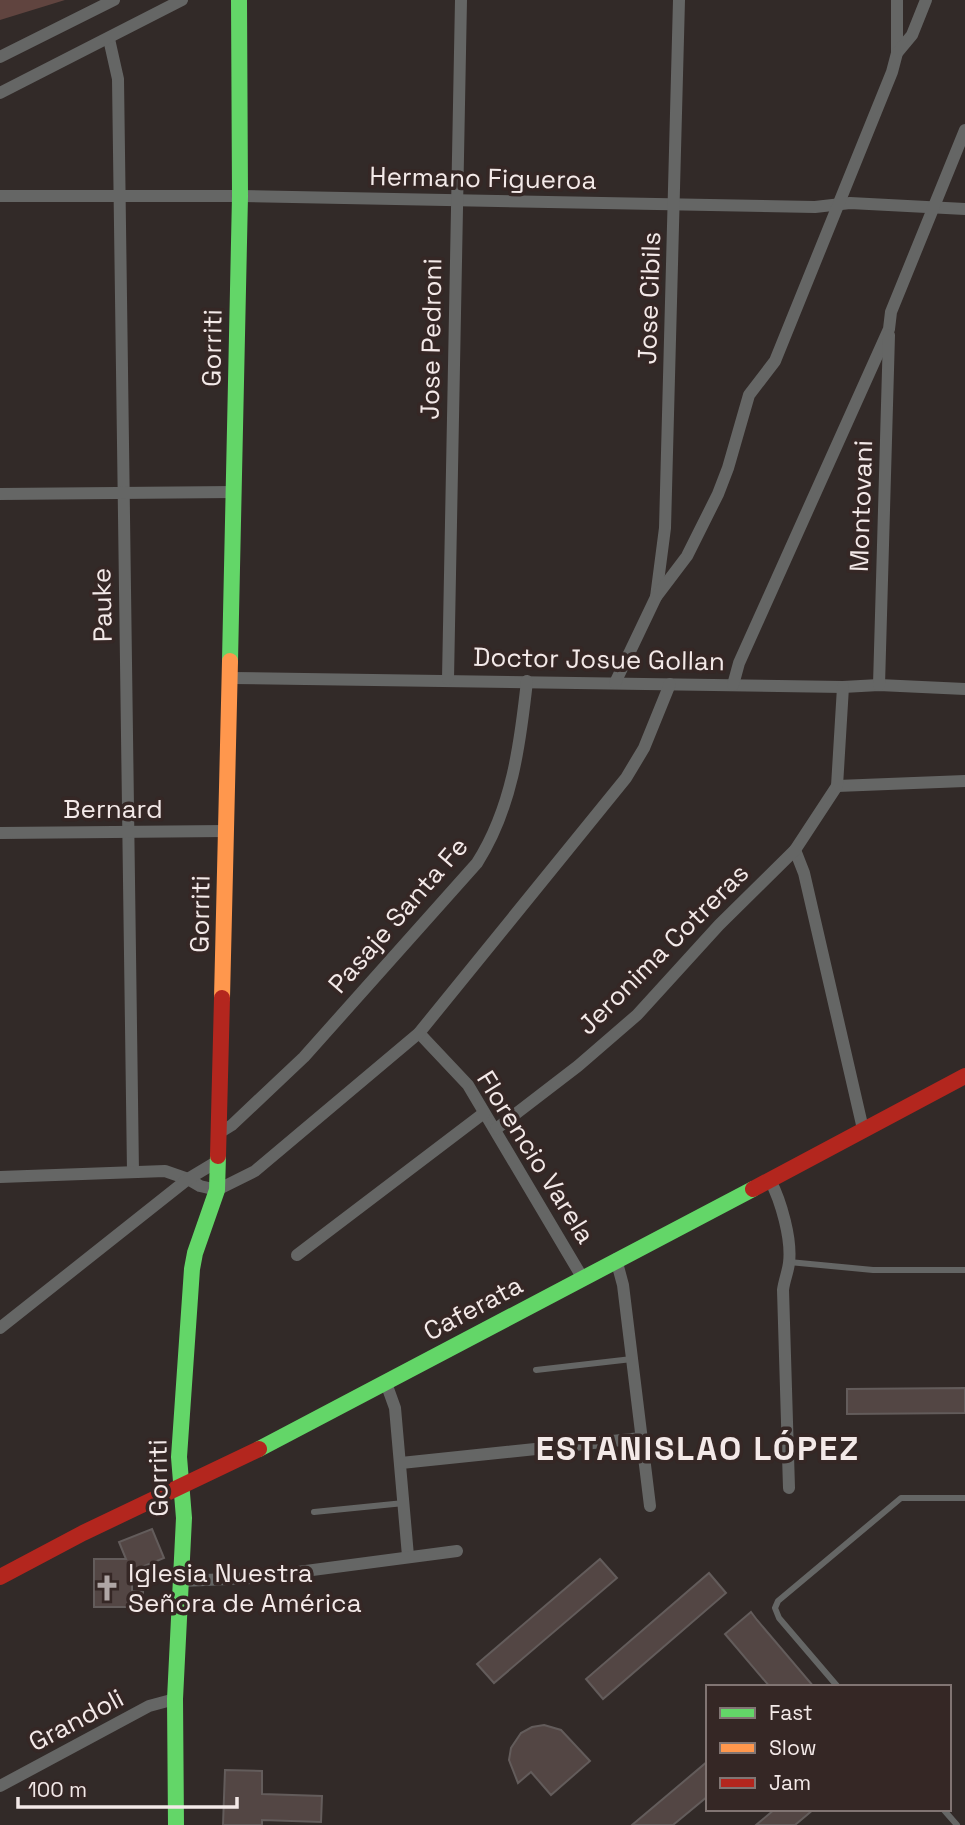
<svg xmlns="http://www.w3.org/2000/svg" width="965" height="1825" viewBox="0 0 965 1825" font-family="'Space Grotesk',sans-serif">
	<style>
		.green { fill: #60443f }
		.building { fill: #534644; stroke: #635c5b; stroke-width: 2 }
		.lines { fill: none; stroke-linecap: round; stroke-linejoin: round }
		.lane { stroke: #656665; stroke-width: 6 }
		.street { stroke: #656665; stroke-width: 12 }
		.fast { stroke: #63d668; stroke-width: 16 }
		.slow { stroke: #ff974d; stroke-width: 16 }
		.jam { stroke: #b3261e; stroke-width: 16 }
		.labels { text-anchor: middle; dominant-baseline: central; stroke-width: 7; stroke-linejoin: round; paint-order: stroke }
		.street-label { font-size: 26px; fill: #f3e9e8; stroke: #352725 }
		.poi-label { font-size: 26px; fill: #f3e9e8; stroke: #352725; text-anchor: start }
		.district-label { font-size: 33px; font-weight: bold; letter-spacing: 2px; fill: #f3e9e8; stroke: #352725 }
	</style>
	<rect width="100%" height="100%" fill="#322a28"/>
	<polygon class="green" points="0,0 65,0 0,20"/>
	<g class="building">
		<polygon points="965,1388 965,1413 847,1414 847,1389"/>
		<polygon points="152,1529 164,1558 132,1571 132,1591 143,1592 143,1607 94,1607 94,1559 126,1559 119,1542"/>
		<polygon points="600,1559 617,1578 494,1683 477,1664"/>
		<polygon points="709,1573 726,1593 603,1699 586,1679"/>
		<polygon points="751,1612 757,1620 814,1687 770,1687 725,1634"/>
		<polygon points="544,1725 561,1730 590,1761 551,1795 531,1772 518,1783 509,1760 511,1748 521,1733 532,1727"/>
		<polygon points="708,1761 708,1796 673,1825 632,1825"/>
		<polygon points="225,1770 262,1771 262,1794 322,1796 321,1822 262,1820 262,1825 223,1825"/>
		<polygon points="775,1809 814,1809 795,1825 756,1825"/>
	</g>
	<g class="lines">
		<g class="lane">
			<polyline points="789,1262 873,1270 965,1270"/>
			<polyline points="536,1370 632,1359"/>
			<polyline points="314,1512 404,1503"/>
			<polyline points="838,1687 779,1618 775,1608 778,1601 901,1498 965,1498"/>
			<polyline points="943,1809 957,1825"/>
		</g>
		<g class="street">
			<polyline points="897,0 897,53"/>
			<polyline points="109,39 118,79 133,1172"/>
			<polyline points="0,57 114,0"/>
			<polyline points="0,93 182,0"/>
			<polyline points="0,196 240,196 815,207 850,203 965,209"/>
			<polyline points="0,494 234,492"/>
			<polyline points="656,597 665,528 679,0"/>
			<polyline points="231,678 843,687 879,685 965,689"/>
			<polyline points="448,679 461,0"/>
			<polyline points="615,683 656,597 687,556 718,494 728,468 749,395 775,361 892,72 897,53 912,35 926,0"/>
			<polyline points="733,685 739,663 889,329 891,312 965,130"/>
			<polyline points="879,685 889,335"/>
			<polyline points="837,786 965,781"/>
			<polyline points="0,833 226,831"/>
			<polyline points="795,850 804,873 863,1129"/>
			<polyline points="419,1033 468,1085 582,1277"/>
			<polyline points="496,1129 578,1066 637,1015 719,925 795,850 837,786 843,687"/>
			<path d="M 219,1133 L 232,1125 L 304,1057 L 477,863 C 512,808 520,745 527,681"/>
			<polyline points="0,1177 165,1171 188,1179 200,1186 217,1190 255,1171 419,1033 626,778 644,748 670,684"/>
			<path d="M 770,1180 C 781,1201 792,1239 789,1263 C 788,1272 784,1281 783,1290 L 789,1488"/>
			<polyline points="297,1255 484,1113"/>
			<polyline points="616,1259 623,1285 650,1506"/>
			<polyline points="0,1328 188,1179 218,1161"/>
			<polyline points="386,1383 395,1408 408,1556"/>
			<polyline points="401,1463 641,1438"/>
			<polyline points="181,1581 252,1578 457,1551"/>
			<polyline points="0,1786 149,1706 175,1699"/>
		</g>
		<g class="fast">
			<polyline points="230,661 240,196 239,0"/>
			<polyline points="259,1449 753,1189"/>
			<polyline points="176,1825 175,1699 184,1518 179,1457 192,1269 195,1253 217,1190 218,1156"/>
		</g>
		<polyline class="slow" points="222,998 230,661"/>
		<g class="jam">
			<polyline points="218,1156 222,998"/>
			<polyline points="753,1189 965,1076"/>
			<polyline points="0,1577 83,1533 259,1449"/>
		</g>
	</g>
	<defs>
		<g id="church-bare" transform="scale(2.1)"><path d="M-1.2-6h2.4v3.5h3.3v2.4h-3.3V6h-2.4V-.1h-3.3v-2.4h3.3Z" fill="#afa6a5" stroke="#352725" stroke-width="2.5" paint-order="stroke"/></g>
	</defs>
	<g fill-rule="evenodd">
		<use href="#church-bare" x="107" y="1588"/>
	</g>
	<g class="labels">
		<g class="street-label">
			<text transform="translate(483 178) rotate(1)">Hermano Figueroa</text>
			<text transform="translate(649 298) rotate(-88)">Jose Cibils</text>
			<text transform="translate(431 339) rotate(-89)">Jose Pedroni</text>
			<text transform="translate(212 348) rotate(-89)">Gorriti</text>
			<text transform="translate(861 506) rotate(-88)">Montovani</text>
			<text transform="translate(102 605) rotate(-91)">Pauke</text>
			<text transform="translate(599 659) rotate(1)">Doctor Josue Gollan</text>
			<text x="113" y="809">Bernard</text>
			<text transform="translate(200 914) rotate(-89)">Gorriti</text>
			<text transform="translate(398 915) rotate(-49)">Pasaje Santa Fe</text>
			<text transform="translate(663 949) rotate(-45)">Jeronima Cotreras</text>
			<text transform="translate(536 1157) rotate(58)">Florencio Varela</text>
			<text transform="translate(473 1308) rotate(-28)">Caferata</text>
			<text transform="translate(158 1478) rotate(-91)">Gorriti</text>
			<text transform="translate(76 1720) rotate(-28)">Grandoli</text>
		</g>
		<g class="poi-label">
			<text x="128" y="1573">Iglesia Nuestra<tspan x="128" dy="30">Señora de América</tspan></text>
		</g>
		<g class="district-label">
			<text x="698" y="1449">ESTANISLAO LÓPEZ</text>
		</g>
	</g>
	<rect x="706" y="1685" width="245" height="126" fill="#352725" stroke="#817573" stroke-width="2"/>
	<rect x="720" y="1708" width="35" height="10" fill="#63d668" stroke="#817573" stroke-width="2"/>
	<text x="769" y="1720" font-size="21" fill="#f3e9e8">Fast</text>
	<rect x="720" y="1743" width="35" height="10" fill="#ff974d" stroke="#817573" stroke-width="2"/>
	<text x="769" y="1755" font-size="21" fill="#f3e9e8">Slow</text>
	<rect x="720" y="1778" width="35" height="10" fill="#b3261e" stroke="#817573" stroke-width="2"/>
	<text x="769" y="1790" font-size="21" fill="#f3e9e8">Jam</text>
	<path d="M18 1797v10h219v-10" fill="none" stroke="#f3e9e8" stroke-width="3.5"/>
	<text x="28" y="1797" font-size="21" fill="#f3e9e8" stroke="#352725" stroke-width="5" paint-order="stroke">100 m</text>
</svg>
